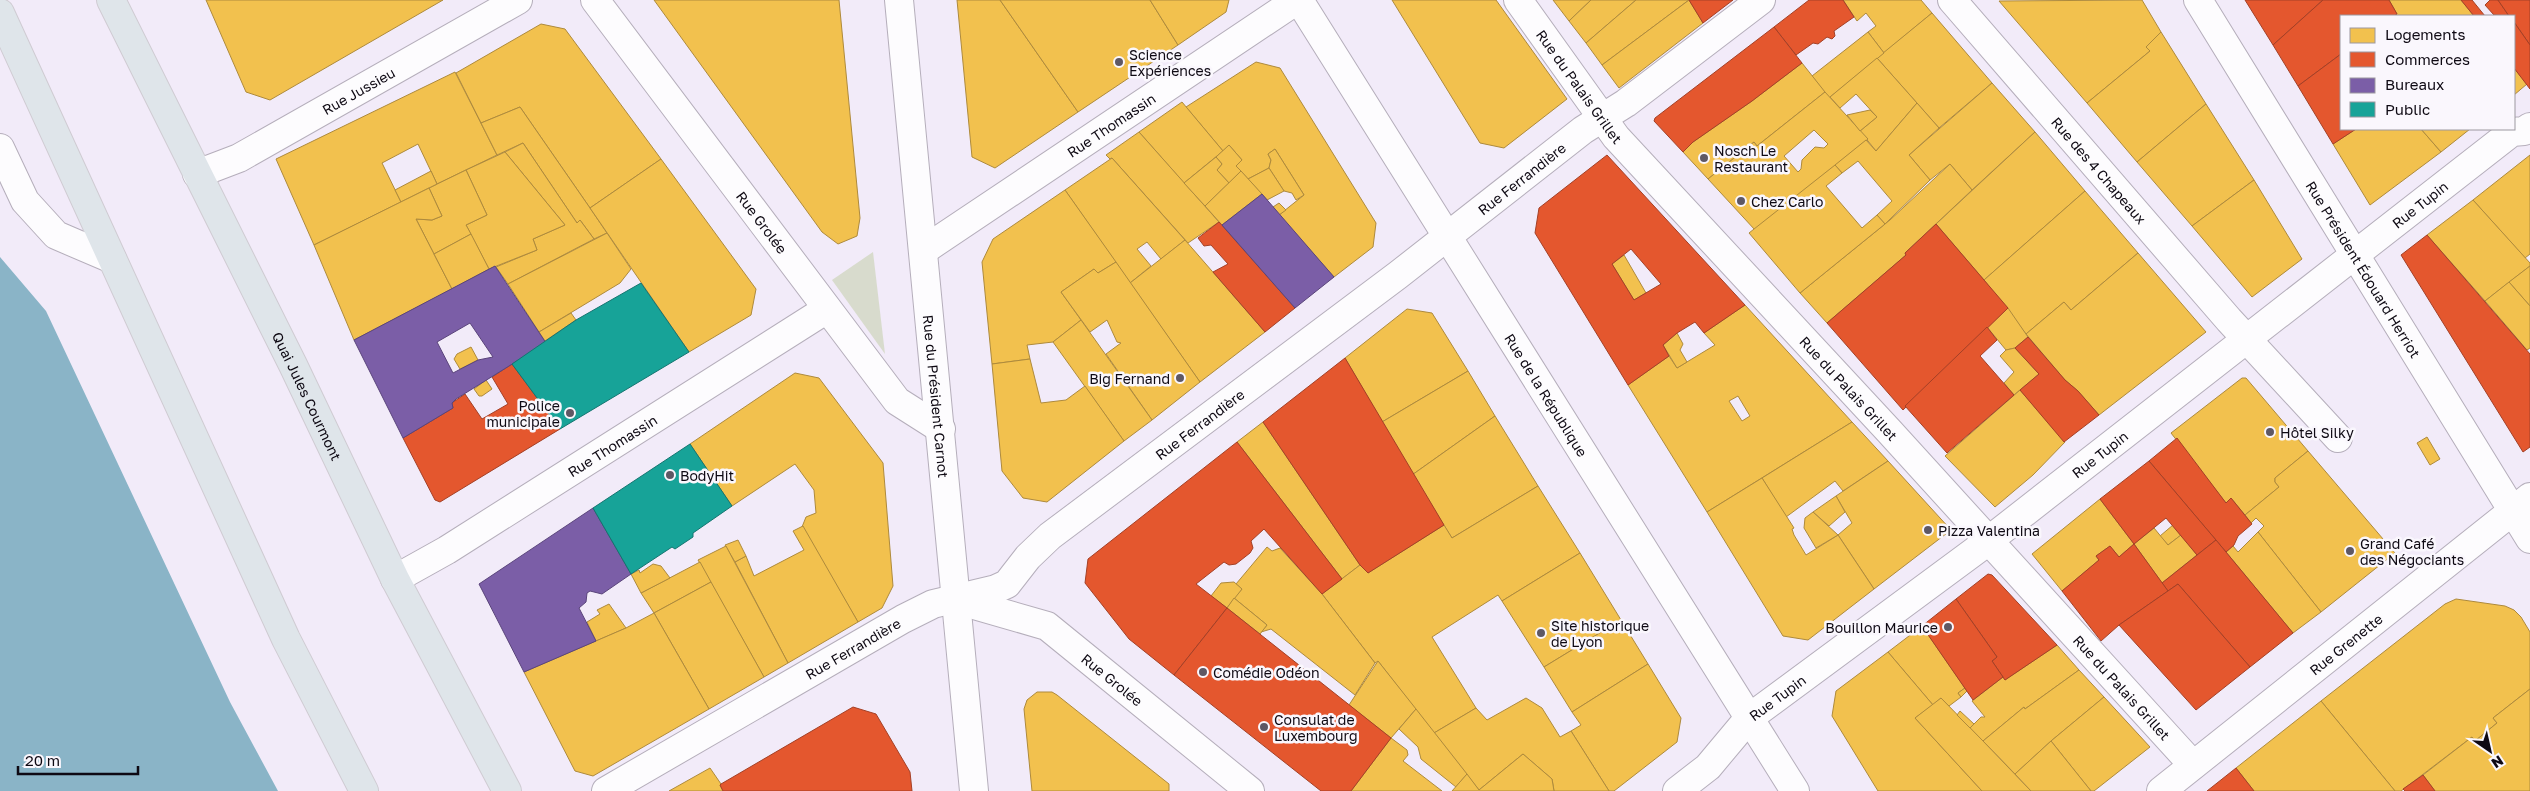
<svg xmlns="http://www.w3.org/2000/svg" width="2530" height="791" viewBox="0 0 2530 791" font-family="'Golos Text',sans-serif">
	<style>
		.green { fill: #d8dbcd }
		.water { fill: #8ab4c7 }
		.homes { fill: #f2c14e; stroke: #ae8a3c; fill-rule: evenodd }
		.shops { fill: #e4572e; stroke: #a44026; fill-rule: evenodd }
		.offices { fill: #7b5ea7; stroke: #5a447b; fill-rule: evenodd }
		.public { fill: #17a398; stroke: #147570 }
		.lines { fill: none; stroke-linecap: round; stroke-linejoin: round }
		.minor-casing { stroke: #b5aebb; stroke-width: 30 }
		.major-casing { stroke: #cfcbd2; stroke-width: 30 }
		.minor { stroke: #fdfcfe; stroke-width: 28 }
		.major { stroke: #dfe5ea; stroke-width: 28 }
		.poi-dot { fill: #5e5864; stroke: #faf7fd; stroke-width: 2 }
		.labels { text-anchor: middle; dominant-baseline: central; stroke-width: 5; stroke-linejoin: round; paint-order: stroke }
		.poi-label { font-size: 14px; fill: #0e0913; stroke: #faf7fd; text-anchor: start }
		.street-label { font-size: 14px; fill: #0e0913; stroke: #faf7fd }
	</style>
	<rect width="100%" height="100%" fill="#f2ebf9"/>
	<polygon class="green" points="873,252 885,354 832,280"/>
	<polygon class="water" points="0,257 46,311 230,702 278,791 0,791"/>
	<g class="homes">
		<polygon points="206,0 443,0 270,100 246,92"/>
		<polygon points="654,0 839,0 860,218 857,236 838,244 822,232"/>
		<polygon points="957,0 1000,0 1078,112 995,168 972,157"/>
		<polygon points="1000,0 1150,0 1178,45 1078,112"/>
		<polygon points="1150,0 1229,0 1226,12 1178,45"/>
		<polygon points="1392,0 1496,0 1567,99 1504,148 1480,143"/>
		<polygon points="1553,0 1591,0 1569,21"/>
		<polygon points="1591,0 1636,0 1586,43 1569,21"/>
		<polygon points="1636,0 1689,0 1602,65 1586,43"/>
		<polygon points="1689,0 1703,23 1619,88 1602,65"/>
		<polygon points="1843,0 1921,0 1932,13 1884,53 1868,32 1876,26 1866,13 1857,21"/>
		<polygon points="2142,0 2161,32 2146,47 2150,51 2087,103 1999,1"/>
		<polygon points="2389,0 2461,0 2474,16 2394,16 2397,14"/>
		<polygon points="1932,13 1992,83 1939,128 1877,58"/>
		<polygon points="541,24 565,29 661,159 590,208 520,107 481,123 456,73"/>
		<polygon points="1868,32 1884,53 1829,98 1812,76"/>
		<polygon points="2161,32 2206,104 2137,162 2087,103 2150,51 2146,47"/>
		<polygon points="1877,58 1917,103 1876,151 1860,131 1877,117 1856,94 1840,108 1830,97"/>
		<polygon points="1256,62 1280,68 1376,223 1373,247 1334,277 1279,215 1304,195 1275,149 1268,154 1271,160 1269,168 1248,179 1236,166 1242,160 1229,145 1223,151 1186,107"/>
		<polygon points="1802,63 1825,92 1757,146 1754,142 1708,179 1683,152 1693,142 1752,101"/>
		<polygon points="2514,68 2527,84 2514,95"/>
		<polygon points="455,72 497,155 437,184 418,144 382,163 401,202 314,245 276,159"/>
		<polygon points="1992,83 2035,132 1972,190 1950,164 1930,180 1909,155"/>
		<path d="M 1825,92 L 1868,139 L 1755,230 L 1708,179 L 1754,142 L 1757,146 ZM 1814,130 L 1828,144 L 1824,148 L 1815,147 L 1802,160 L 1801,169 L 1798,172 L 1784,156 Z"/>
		<polygon points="1182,102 1223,151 1184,183 1139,132"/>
		<polygon points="1917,103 1939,128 1909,155 1930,180 1885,224 1877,215 1892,201 1858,161 1842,173 1835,165 1866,140 1876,151"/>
		<polygon points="2206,104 2254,180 2192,226 2137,162"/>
		<polygon points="520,107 590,208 607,233 594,239 580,220 577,223 523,143 497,155 481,123"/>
		<polygon points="1870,110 1877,117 1860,131 1847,115"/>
		<polygon points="2356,129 2421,129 2441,152 2370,205 2333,144"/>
		<polygon points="2421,129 2470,129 2441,152"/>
		<polygon points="1139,132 1219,222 1188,243 1112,158 1110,159 1106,155"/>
		<polygon points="2035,132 2085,191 1984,280 1936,224"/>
		<polygon points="523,143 577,223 580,220 594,239 508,284 496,267 537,250 533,239 565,225 505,152"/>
		<polygon points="1229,145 1242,160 1236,166 1241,171 1229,183 1217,170 1222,164 1216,157"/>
		<polygon points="1275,149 1304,195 1296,200 1292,193 1284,191 1269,168 1271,160 1268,154"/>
		<polygon points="505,152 565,225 533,239 537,250 489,269 466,225 487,215 466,170"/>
		<polygon points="2530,155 2530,254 2525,258 2473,200"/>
		<polygon points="1216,157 1222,164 1217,170 1229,183 1205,206 1184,183"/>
		<polygon points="1112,158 1185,240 1161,259 1147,242 1137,249 1151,266 1130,283 1065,190"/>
		<polygon points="661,159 756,289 751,315 689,352 590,208"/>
		<polygon points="1950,164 1972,190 1905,253 1906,255 1827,323 1800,293 1890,220"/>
		<polygon points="1835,165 1842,173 1826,186 1862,228 1877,215 1885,224 1800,293 1749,233"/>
		<polygon points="1269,168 1284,191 1267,200 1248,179"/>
		<polygon points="466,170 487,215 466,225 471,234 434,254 416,219 432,220 442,216 429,188"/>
		<polygon points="431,171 437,184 401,202 395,190"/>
		<polygon points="1241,171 1262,194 1222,225 1205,206"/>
		<polygon points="2254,180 2302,259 2252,297 2192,226"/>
		<polygon points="429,188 442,216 432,220 416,219 452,289 354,340 314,245"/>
		<polygon points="1065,190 1116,262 1098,273 1094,269 1061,292 1081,320 1053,342 1027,345 1030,359 992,364 982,262 993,239"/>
		<polygon points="2085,191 2138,253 2071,310 2064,302 2026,334 1984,280"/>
		<polygon points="2473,200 2530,263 2530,266 2485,301 2427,235"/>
		<polygon points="1279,203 1286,210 1279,215 1273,207"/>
		<polygon points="607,233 631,269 620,283 539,332 508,284"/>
		<polygon points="471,234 489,269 452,289 434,254"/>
		<polygon points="1185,240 1265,332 1200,382 1130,283"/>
		<polygon points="2138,253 2206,332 2099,415 2078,391 2065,380 2026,334 2064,302 2071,310"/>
		<polygon points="1624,255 1646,293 1634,300 1612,264"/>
		<polygon points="1116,262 1200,382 1152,420 1106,354 1121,343 1117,342 1107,320 1090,332 1061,292 1094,269 1098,273"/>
		<polygon points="2530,266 2530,306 2509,282"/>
		<polygon points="2509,282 2530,306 2530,348 2527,350 2485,301"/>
		<path d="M 1745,305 L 1852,422 L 1707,512 L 1628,385 L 1669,356 L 1677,368 L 1715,345 L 1704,333 ZM 1738,396 L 1750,416 L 1742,421 L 1729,401 Z"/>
		<polygon points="2008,308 2028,337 2015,348 2006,350 1987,327"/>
		<polygon points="1407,309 1432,313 1468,371 1382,422 1345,358"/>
		<polygon points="571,313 576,320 545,341 539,332"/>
		<polygon points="1081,320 1152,420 1124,441 1053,342"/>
		<polygon points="1677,333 1683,344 1680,350 1687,362 1677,368 1663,345"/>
		<polygon points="471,347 478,360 460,369 454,359 457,354"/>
		<polygon points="2015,348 2039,374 2014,395 2004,383 2014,372 2000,356 2006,350"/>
		<polygon points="1030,359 1041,403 1066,400 1085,386 1124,441 1047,502 1023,498 1002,471 992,364"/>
		<polygon points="1468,371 1495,416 1412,475 1382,422"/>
		<polygon points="795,373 819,378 883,463 893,586 882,608 858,622 802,527 806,517 816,513 814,490 795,464 732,506 690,444"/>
		<polygon points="2242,378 2246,378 2308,451 2275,478 2275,482 2279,487 2245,515 2231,498 2226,503 2171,433"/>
		<polygon points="486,380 492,389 482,396 479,396 474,389"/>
		<polygon points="2020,390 2065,442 2033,475 1995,507 1945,456"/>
		<polygon points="1495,416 1538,486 1452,538 1412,475"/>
		<polygon points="1263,422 1360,565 1342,579 1237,442"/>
		<polygon points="1852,422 1888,461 1843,491 1835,481 1786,517 1762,478"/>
		<polygon points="2427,437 2440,459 2430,465 2417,443"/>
		<polygon points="2308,451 2395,553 2321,612 2258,532 2264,526 2256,518 2251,523 2245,515 2279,487 2275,482 2275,478"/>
		<polygon points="1888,461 1951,530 1874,589 1838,535 1852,523 1836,496"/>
		<polygon points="1762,478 1794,528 1792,529 1794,535 1806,555 1838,535 1874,589 1808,640 1783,636 1707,512"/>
		<polygon points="1538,486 1580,553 1502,601 1498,595 1432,637 1476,708 1434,733 1378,661 1375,663 1322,594 1360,565 1368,573 1444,525 1452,538"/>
		<polygon points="1836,496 1845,512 1829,526 1813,512"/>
		<polygon points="2100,499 2134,544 2119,557 2110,546 2096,556 2099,560 2062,591 2032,554"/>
		<polygon points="1813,512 1838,535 1816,548 1804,528 1805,518"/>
		<polygon points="2173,525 2181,535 2168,545 2160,536"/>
		<polygon points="803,526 858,622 788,663 735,562 746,556 754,576 804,550 793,531"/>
		<polygon points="2154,528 2168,545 2181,535 2197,555 2162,583 2134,544"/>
		<polygon points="2258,532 2321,612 2293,633 2226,552 2233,546 2238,552"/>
		<polygon points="738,540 746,556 735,562 725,545"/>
		<polygon points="726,546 788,663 764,677 698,560"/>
		<polygon points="1267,547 1272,551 1280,548 1322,594 1375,663 1355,695 1271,629 1261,632 1267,625 1234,598 1242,589 1236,584"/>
		<polygon points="1580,553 1621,620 1544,667 1502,601"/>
		<polygon points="700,562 711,582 654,613 641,593"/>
		<polygon points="653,564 661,566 670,578 641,593 631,574 639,570 640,573"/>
		<polygon points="711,582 764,677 709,709 654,613"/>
		<polygon points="1234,582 1242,589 1227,608 1211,596 1221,583"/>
		<polygon points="1234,598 1267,625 1260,634 1227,608"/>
		<polygon points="2456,599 2505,606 2514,610 2521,617 2530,632 2530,689 2493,718 2497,723 2475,741 2472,737 2401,791 2395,791 2321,701 2445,604"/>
		<polygon points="609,604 626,628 596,641 587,622 600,614 597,610"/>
		<polygon points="654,613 709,709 593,776 575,771 524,672 626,628"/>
		<polygon points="1621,620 1648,664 1572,712 1544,667"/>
		<polygon points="1922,626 1965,688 1958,693 1961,697 1949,706 1941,698 1933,705 1888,652"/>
		<polygon points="2057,645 2079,670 2025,709 2024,707 1983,741 1970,728 1981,717 1985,717 1972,701 2003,677 2005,680"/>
		<polygon points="1888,652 1933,705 1915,718 1982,791 1878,791 1832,716 1836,691"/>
		<polygon points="1378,661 1416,709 1391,738 1349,705"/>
		<polygon points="1648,664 1681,718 1677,742 1614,791 1609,791 1571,731 1581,725 1572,712"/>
		<polygon points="2079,670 2104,697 2051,741 2015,774 1983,741 2024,707 2025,709"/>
		<polygon points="1965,688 1967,691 1961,697 1958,693"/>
		<polygon points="2530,689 2530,791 2435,791 2423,775 2472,737 2475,741 2497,723 2493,718"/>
		<polygon points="1037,692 1052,692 1057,695 1169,784 1169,791 1032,791 1024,709 1027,700"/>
		<polygon points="2104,697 2150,747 2094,791 2091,791 2051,741"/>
		<polygon points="1526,698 1542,708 1560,737 1571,731 1609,791 1554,791 1552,779 1523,754 1479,790 1434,733 1476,708 1487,720"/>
		<polygon points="1941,698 1983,741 2031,791 1982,791 1915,718"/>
		<polygon points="2321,701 2395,791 2254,791 2236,768"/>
		<polygon points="1416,709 1467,774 1456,787 1421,759 1418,747 1399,729"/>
		<polygon points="1960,711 1974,724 1970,728 1957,715"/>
		<polygon points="1391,738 1407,750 1408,755 1403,761 1442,791 1351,791"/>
		<polygon points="2051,741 2091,791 2031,791 2015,774"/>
		<polygon points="1523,754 1552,779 1554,791 1452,791 1467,774 1479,790"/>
		<polygon points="710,768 721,784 720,785 723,791 669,791"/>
	</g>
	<g class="shops">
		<polygon points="1689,0 1733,0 1703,23"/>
		<polygon points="1809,0 1843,0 1854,17 1834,31 1835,36 1832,39 1827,37 1818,44 1813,43 1796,55 1774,27"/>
		<polygon points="2245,0 2323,0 2273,45"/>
		<polygon points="2323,0 2389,0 2397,14 2394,16 2341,16 2341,54 2298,86 2273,45"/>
		<polygon points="2461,0 2472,0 2485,16 2474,16"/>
		<polygon points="2490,0 2498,0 2509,16 2494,15 2485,5"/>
		<polygon points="2498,0 2530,0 2530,45 2514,22 2514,16 2509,16"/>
		<polygon points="2514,22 2530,45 2530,89 2514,68"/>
		<polygon points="1774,27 1802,63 1752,101 1693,142 1683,152 1654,121 1655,118"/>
		<polygon points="2341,54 2341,129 2356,129 2333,144 2298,86"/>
		<path d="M 1607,155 L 1745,305 L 1704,333 L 1695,322 L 1677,333 L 1663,345 L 1669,356 L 1628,385 L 1535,233 L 1539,208 ZM 1631,249 L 1661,284 L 1634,300 L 1612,264 Z"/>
		<polygon points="1219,222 1295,308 1265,332 1213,272 1228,264 1211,245 1204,246 1198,238"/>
		<polygon points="1936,224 2008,308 1903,410 1827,323 1906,255 1905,253"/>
		<polygon points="2427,235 2530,354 2530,447 2523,452 2401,255"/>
		<polygon points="1987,327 1997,340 1980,356 2014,395 1947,453 1905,406"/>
		<polygon points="2028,337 2065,380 2078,391 2099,415 2064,442 2020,390 2039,374 2015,348"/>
		<polygon points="1345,358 1444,525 1368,573 1360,565 1263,422"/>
		<polygon points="512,364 560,429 440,502 435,500 403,438 453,408 452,403 465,394 482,419 508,404 492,377"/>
		<polygon points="2177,438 2226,503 2231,498 2252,524 2238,536 2234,545 2226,552 2149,461"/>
		<polygon points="1237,442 1342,579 1322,594 1264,529 1251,541 1253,548 1250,553 1236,564 1229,565 1224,562 1196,584 1227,608 1174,675 1129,639 1085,583 1088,559"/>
		<polygon points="2149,461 2216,540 2197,555 2166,518 2134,544 2100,499"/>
		<polygon points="2216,540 2293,633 2250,667 2178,584 2168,591 2162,583"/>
		<polygon points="2134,544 2168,591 2119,625 2101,641 2062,591 2099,560 2096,556 2110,546 2119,557"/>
		<polygon points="1988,574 1992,575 2057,645 2005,680 1992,661 1997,657 1956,599"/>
		<polygon points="2178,584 2250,667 2196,710 2119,625"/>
		<polygon points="1956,599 1997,657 1992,661 2003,677 1973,700 1922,626"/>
		<polygon points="1227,608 1391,738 1351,791 1321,791 1174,675"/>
		<polygon points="853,707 876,714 910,772 912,791 723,791 720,785 721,784"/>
		<polygon points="2236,768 2254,791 2207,791"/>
		<polygon points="2423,775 2435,791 2405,791 2403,789"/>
	</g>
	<g class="offices">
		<polygon points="1262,194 1334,277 1295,308 1222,225"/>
		<path d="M 495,266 L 546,343 L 456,399 L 452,403 L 453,408 L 403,438 L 354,340 ZM 470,323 L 493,357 L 478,360 L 453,373 L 437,342 Z"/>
		<polygon points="593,508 631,574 602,594 590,591 587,593 586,602 579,608 596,641 524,672 479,584"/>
	</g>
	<g class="public">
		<polygon points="641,283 689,352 560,429 512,364 576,320"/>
		<polygon points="690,444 732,506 693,533 693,537 675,549 672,547 631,574 593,508"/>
	</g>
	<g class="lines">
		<g class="minor-casing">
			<g id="minor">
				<path id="s1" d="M 595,0 L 897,401 L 941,429"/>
				<path id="s2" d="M 899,0 L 974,791"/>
				<path id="s3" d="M 1299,0 L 1795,791"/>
				<path id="s4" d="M 1518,0 L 1616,137 L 1889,431 L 2193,765"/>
				<path id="s5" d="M 1952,0 L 2229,320 L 2338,438"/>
				<path id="s6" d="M 2198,0 L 2530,539"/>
				<polyline points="0,148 25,201 56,235 112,259"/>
				<path id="s7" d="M 197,174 L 239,158 L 518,0"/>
				<path id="s8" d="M 924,250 L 1297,0"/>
				<path id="s9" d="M 395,579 L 447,550 L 827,309"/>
				<path id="s10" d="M 957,600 L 1047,626 L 1250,791"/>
				<path id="s11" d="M 606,791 L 903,619 L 933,604 L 996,589 L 1007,584 L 1028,557 L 1050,536 L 1398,275 L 1583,130 L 1626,103 L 1761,0"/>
				<path id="s12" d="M 1677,791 L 1708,767 L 1749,718 L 1979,548 L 2512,132 L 2524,131 L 2530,127"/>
				<path id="s13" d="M 2161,791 L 2530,497"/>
			</g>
		</g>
		<g class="major-casing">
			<g id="major">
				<path id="s14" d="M 111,0 L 293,365 L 395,579 L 507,791"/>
				<polyline points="0,13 286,639 364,791"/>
			</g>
		</g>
		<use href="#minor" class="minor"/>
		<use href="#major" class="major"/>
	</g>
	<g class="poi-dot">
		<circle cx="1119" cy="62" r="5"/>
		<circle cx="1704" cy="158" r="5"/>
		<circle cx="1741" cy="201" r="5"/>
		<circle cx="1180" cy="378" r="5"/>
		<circle cx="570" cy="413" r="5"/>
		<circle cx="2270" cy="432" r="5"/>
		<circle cx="670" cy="475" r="5"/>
		<circle cx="1928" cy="530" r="5"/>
		<circle cx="2350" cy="551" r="5"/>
		<circle cx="1948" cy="627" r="5"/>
		<circle cx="1541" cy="633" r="5"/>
		<circle cx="1203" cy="672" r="5"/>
		<circle cx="1264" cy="727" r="5"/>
	</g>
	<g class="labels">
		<g class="poi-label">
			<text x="1129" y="54">Science<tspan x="1129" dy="16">Expériences</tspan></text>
			<text x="1714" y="150">Nosch Le<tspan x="1714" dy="16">Restaurant</tspan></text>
			<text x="1751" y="201">Chez Carlo</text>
			<text x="1170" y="378" text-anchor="end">Big Fernand</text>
			<text x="560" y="405" text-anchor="end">Police<tspan x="560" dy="16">municipale</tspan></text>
			<text x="2280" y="432">Hôtel Silky</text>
			<text x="680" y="475">BodyHit</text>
			<text x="1938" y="530">Pizza Valentina</text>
			<text x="2360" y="543">Grand Café<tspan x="2360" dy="16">des Négociants</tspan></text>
			<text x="1551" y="625">Site historique<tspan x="1551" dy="16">de Lyon</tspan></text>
			<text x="1938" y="627" text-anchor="end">Bouillon Maurice</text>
			<text x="1213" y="672">Comédie Odéon</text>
			<text x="1274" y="719">Consulat de<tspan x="1274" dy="16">Luxembourg</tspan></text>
		</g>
		<g class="street-label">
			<text stroke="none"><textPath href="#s4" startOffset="106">Rue du Palais Grillet</textPath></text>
			<text stroke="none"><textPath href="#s7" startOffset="182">Rue Jussieu</textPath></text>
			<text stroke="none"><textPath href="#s8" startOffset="225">Rue Thomassin</textPath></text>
			<text stroke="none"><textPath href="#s5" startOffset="225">Rue des 4 Chapeaux</textPath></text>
			<text stroke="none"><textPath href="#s11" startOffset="1110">Rue Ferrandière</textPath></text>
			<text stroke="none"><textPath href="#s12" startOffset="948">Rue Tupin</textPath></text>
			<text stroke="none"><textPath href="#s1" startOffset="278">Rue Grolée</textPath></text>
			<text stroke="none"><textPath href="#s6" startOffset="316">Rue Président Édouard Herriot</textPath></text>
			<text stroke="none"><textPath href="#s4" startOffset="511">Rue du Palais Grillet</textPath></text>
			<text stroke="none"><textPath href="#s2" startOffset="398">Rue du Président Carnot</textPath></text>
			<text stroke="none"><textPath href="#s14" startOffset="442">Quai Jules Courmont</textPath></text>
			<text stroke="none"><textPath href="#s3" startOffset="466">Rue de la République</textPath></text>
			<text stroke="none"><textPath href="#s11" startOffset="705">Rue Ferrandière</textPath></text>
			<text stroke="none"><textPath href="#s9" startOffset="255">Rue Thomassin</textPath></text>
			<text stroke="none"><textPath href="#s12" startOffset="542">Rue Tupin</textPath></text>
			<text stroke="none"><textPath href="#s13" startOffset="236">Rue Grenette</textPath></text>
			<text stroke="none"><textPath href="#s11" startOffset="285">Rue Ferrandière</textPath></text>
			<text stroke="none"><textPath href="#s10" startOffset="178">Rue Grolée</textPath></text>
			<text stroke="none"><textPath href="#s4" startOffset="916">Rue du Palais Grillet</textPath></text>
			<text stroke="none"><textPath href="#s12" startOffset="138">Rue Tupin</textPath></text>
		</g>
	</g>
	<rect x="2340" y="15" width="175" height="115" fill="#faf7fd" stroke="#9c989f"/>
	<rect x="2350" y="28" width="25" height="15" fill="#f2c14e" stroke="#9c989f"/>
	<text x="2385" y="40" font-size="15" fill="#0e0913">Logements</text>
	<rect x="2350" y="52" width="25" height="15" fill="#e4572e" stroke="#9c989f"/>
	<text x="2385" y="65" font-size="15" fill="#0e0913">Commerces</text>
	<rect x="2350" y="78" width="25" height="15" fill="#7b5ea7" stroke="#9c989f"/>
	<text x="2385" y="90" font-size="15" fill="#0e0913">Bureaux</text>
	<rect x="2350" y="102" width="25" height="15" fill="#17a398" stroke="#9c989f"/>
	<text x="2385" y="115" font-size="15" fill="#0e0913">Public</text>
	<g transform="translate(2490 751) rotate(146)" stroke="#faf7fd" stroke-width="4" paint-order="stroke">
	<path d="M0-4L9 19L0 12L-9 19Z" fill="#0e0913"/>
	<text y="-8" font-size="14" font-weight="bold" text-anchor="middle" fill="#0e0913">N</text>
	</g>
	<path d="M18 766v8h120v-8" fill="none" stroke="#0e0913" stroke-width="2.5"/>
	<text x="25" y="766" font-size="15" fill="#0e0913" stroke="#faf7fd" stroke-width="4" paint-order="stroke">20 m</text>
</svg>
